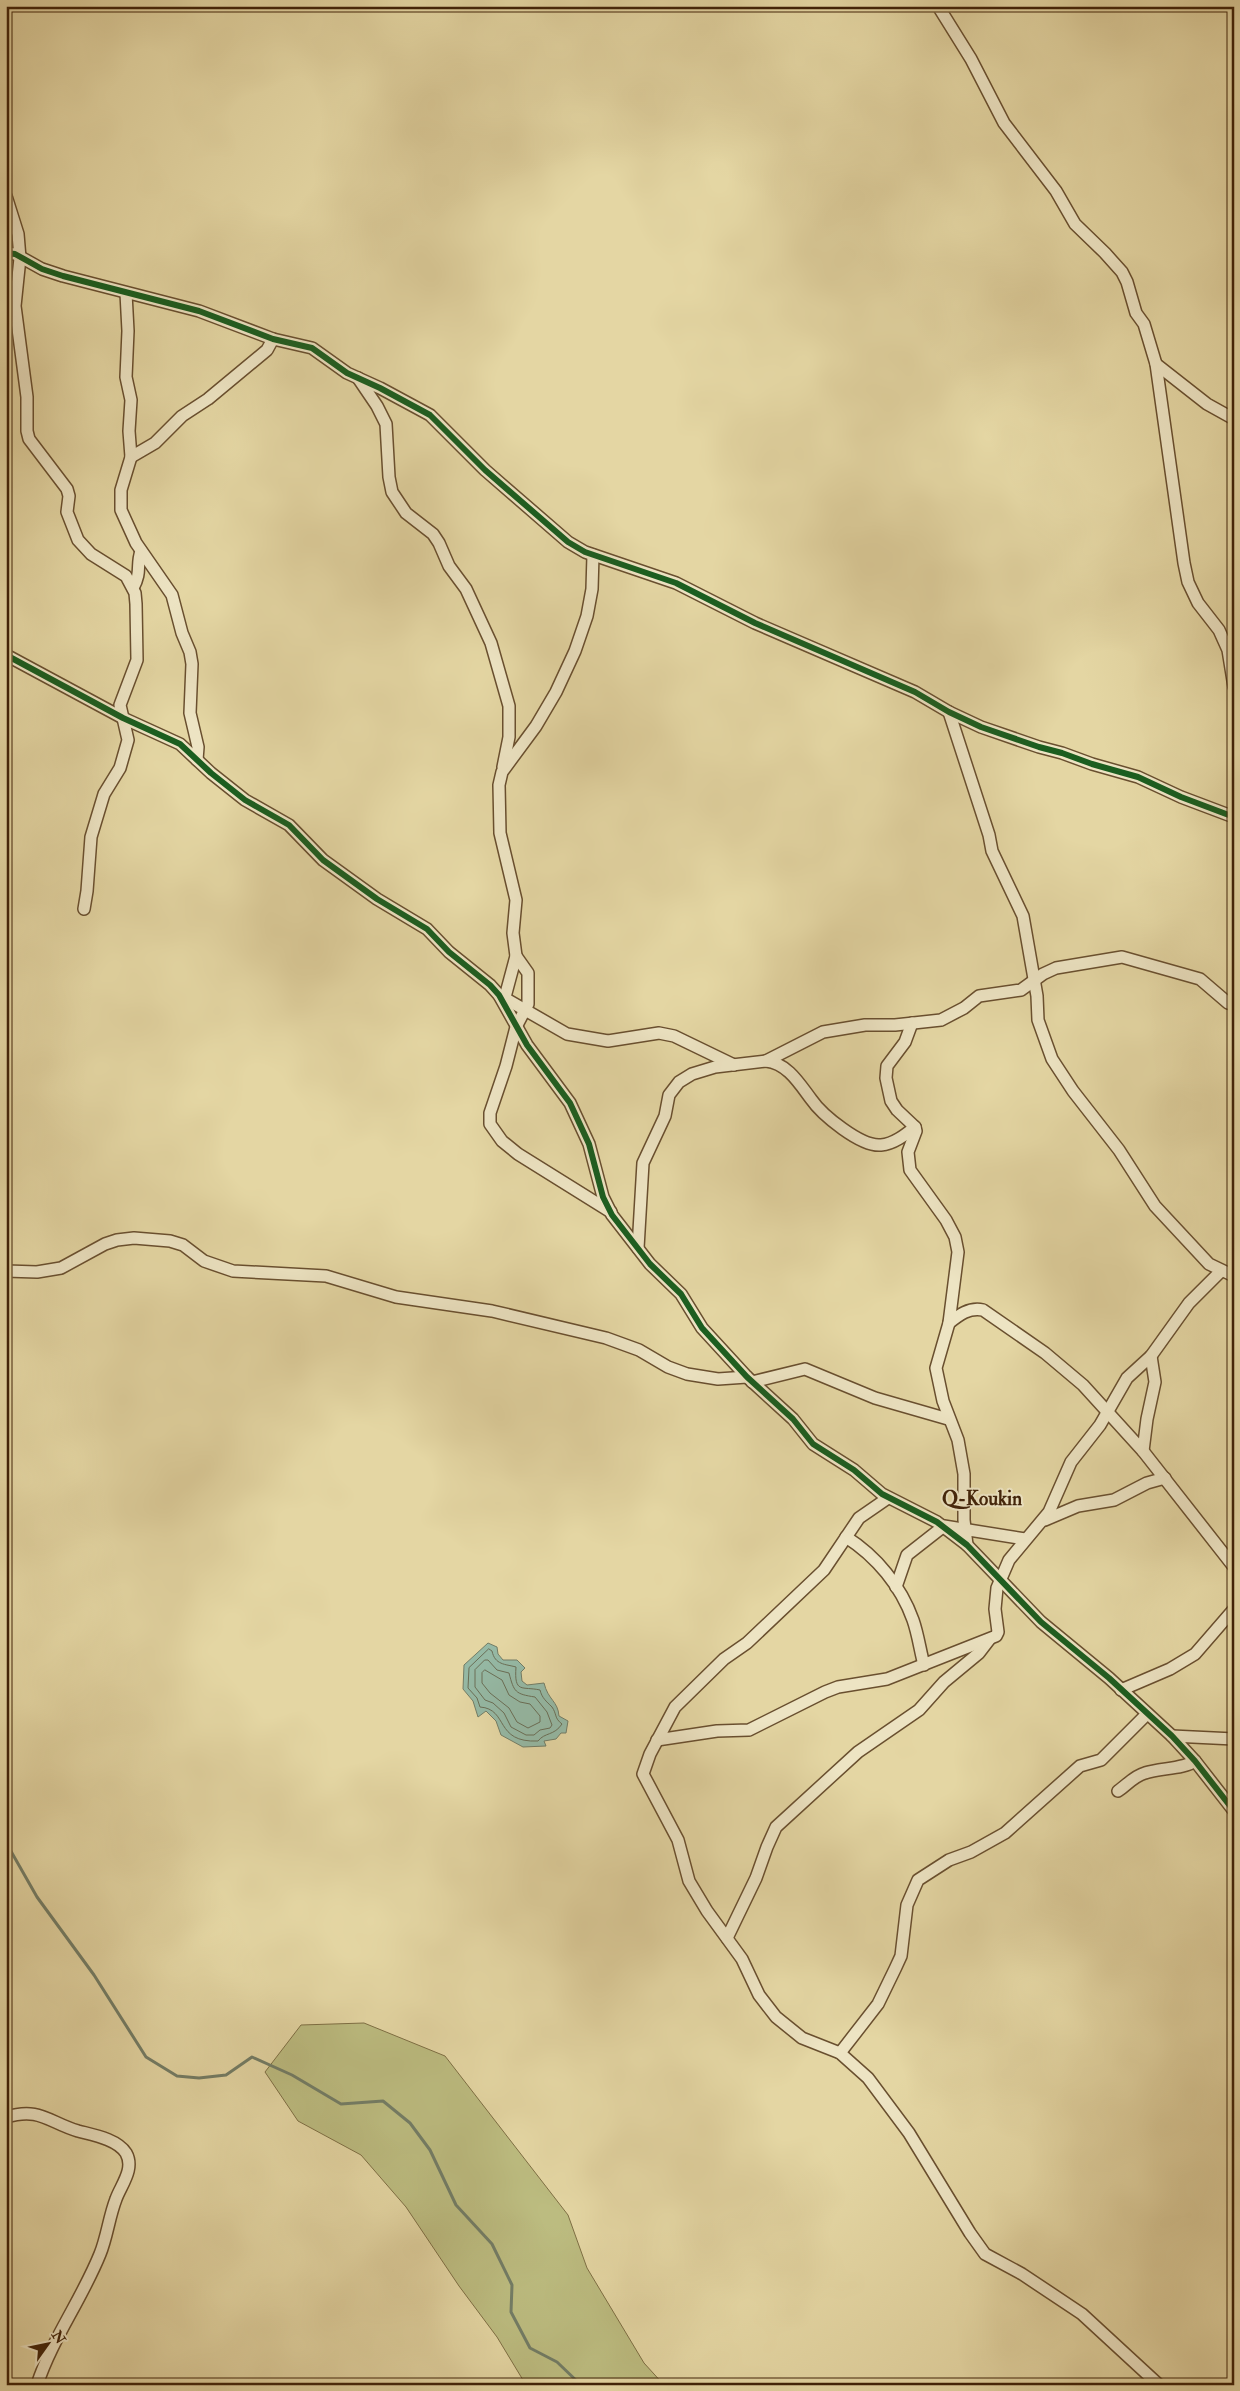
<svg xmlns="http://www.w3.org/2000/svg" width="1240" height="2391" viewBox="0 0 1240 2391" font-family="'IM FELL Double Pica',serif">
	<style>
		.green { fill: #bcbc80; stroke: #7e6f44 }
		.water { fill: #95b9a5; stroke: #737d66 }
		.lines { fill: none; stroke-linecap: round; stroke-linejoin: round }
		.shore { stroke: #6a6e56; stroke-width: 1 }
		.stream { stroke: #737d66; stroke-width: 3 }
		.minor-casing { stroke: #694f2f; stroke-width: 14 }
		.minor { stroke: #ede4c3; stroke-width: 11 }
		.cycleway-casing { stroke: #ede4c3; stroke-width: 9 }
		.cycleway { stroke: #1b5e20; stroke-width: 6 }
		.labels { text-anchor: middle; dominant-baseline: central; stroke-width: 4; stroke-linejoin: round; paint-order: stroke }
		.quarter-label { font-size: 19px; font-weight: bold; fill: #402208; stroke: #ede4c3 }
	</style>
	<rect width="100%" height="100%" fill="#e4d6a3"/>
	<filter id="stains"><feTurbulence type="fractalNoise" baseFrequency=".004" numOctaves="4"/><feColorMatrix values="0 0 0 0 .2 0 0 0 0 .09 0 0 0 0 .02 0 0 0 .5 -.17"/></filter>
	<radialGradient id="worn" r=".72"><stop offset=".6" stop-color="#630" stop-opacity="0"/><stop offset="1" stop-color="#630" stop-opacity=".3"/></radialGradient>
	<polygon class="green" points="364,2023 445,2056 568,2215 587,2268 644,2363 664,2385 526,2385 497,2337 459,2286 406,2207 361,2155 298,2121 265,2072 301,2025"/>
	<path class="water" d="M 488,1643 L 497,1647 L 498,1654 L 503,1660 L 517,1660 L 525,1668 L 521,1672 L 522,1681 L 527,1685 L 544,1683 C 548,1700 558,1701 559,1716 L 568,1721 L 566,1733 L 561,1733 L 556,1739 L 544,1741 L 546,1746 L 523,1747 L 501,1735 L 496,1721 L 486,1711 L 478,1717 L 473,1701 L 463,1689 L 464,1665 Z"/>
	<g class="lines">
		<g class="shore">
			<path d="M 489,1649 L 492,1651 C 495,1665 505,1664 516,1667 C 514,1694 522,1686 540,1690 C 542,1698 546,1701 552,1707 C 557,1714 554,1718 562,1724 C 554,1736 545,1732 538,1741 C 494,1743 509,1709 480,1707 L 477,1698 L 468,1688 L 469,1668 Z"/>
			<path d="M 485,1660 L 488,1660 L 497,1670 L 509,1673 C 514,1692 515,1694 535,1697 L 547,1712 L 552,1725 L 550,1728 L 540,1730 L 534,1735 L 526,1735 L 511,1727 L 504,1713 L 493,1703 L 485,1700 L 475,1687 L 475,1670 Z"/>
			<polygon points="485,1670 502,1680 509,1695 520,1702 530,1704 540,1716 540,1722 528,1728 517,1722 509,1708 490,1693 482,1683 482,1673"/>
		</g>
		<polyline class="stream" points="6,1809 8,1846 37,1897 94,1975 146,2057 177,2076 199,2078 226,2075 252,2057 292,2075 341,2104 383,2101 410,2123 430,2150 456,2205 492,2244 512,2285 511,2312 530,2348 557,2362 581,2385"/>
		<g class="minor-casing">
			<g id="minor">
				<polyline points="938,6 971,59 1004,123 1056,191 1075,224 1105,253 1122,272 1127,282 1136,313 1144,324 1156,364 1184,563 1188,582 1198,603 1219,630 1228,650 1234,687"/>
				<polyline points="6,196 18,234 20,258 15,306 27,397 27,431 29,439 67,489 69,496 67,512 78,540 91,554 126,576 135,593 136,604 137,660 120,705 128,740 120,768 104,794 91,837 87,891 84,909"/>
				<polyline points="6,253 15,254 42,269 63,276 199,311 273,339 312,348 347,373 380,388 430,415 485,470 568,542 585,552 676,583 755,623 915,692 949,712 981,727 1039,747 1062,753 1092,764 1138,777 1181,797 1234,817"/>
				<polyline points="126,293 128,331 126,377 131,400 129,431 131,457 121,490 121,510 136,543 172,595 182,633 190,652 192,664 190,713 198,747 197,760"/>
				<polyline points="1156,364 1207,404 1234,419"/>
				<polyline points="358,378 377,406 386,424 389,477 392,492 406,513 433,534 439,543 449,566 466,589 491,643 509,706 509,737 503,767"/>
				<polyline points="131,457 155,443 182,416 208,399 267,350 273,339"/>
				<path d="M 133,588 C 142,572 136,565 141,551"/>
				<polyline points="6,655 123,718 180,744 211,773 245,800 289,825 323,860 377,899 427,929 449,952 490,985 499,995 527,1045 570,1103 589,1144 603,1197 612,1215 650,1264 681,1294 702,1328 747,1377 793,1419 813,1444 854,1470 882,1494 937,1522 967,1545 1041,1622 1109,1678 1172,1736 1195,1761 1234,1811"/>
				<polyline points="949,712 989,835 992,851 1023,916 1037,996 1038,1020 1052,1059 1073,1091 1119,1150 1155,1206 1209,1264 1234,1276"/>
				<polyline points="516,956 528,973 528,1004 516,1027 506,1066 490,1113 490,1124 502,1141 518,1154 611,1212"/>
				<polyline points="499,995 567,1034 608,1041 659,1033 674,1036 734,1065"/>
				<polyline points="505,997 516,956 513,933 516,900 500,833 499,785 502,772 536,726 556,692 575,651 587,616 592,589 593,555"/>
				<polyline points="912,1023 905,1042 887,1066 886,1078 891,1101 897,1110 915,1127 916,1131 908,1152 910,1170 946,1220 955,1237 958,1252 949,1323 936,1368 943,1401 958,1440 964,1474 964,1520 967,1545"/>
				<path d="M 766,1061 C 787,1063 799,1083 811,1099 C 822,1115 861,1147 881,1145 C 894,1144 905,1135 915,1127"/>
				<polyline points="638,1248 643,1163 665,1116 669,1095 679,1082 692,1074 715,1067 766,1061 823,1032 865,1025 895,1025 941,1020 964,1008 979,996 1021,990 1043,974 1056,968 1122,957 1200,979 1228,1003 1234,1004"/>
				<polyline points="6,1271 37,1272 61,1268 105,1244 117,1240 134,1238 170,1241 183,1245 204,1261 233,1271 326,1276 396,1297 492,1311 606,1338 639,1350 668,1367 687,1374 718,1379 747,1377"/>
				<path d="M 949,1323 C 959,1315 969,1307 983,1310 L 1045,1353 L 1083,1385 L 1143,1451 L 1234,1567"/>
				<polyline points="752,1382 805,1369 875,1398 948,1419"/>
				<polyline points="1143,1451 1147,1419 1155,1382 1151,1356"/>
				<polyline points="888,1498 859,1518 824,1570 747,1643 724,1659 675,1707 650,1754 643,1774 678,1840 689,1881 707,1911 742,1959 759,1995 776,2017 802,2038 840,2053 868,2078 909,2133 970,2233 985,2254 1022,2274 1082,2314 1159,2385"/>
				<polyline points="1045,1520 1078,1506 1114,1500 1147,1483 1165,1478"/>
				<path d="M 846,1537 C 876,1556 901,1586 913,1620 C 918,1634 920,1650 924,1665"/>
				<polyline points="896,1587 907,1555 944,1526 1025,1539"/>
				<polyline points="1121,1690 1170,1669 1195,1654 1234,1609"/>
				<polyline points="1172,1736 1234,1739"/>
				<polyline points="657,1740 717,1731 749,1730 825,1692 838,1687 887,1679 996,1636 998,1632 995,1609 997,1588 1009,1560 1049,1512 1071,1462 1100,1425 1127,1378 1151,1356 1189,1303 1221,1271"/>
				<path d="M 1118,1791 C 1127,1785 1134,1776 1145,1773 C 1160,1768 1184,1769 1195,1761"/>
				<polyline points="727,1938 756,1878 767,1847 776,1827 858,1752 919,1710 944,1682 979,1653 989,1640"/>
				<polyline points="840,2053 878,2004 895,1969 901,1956 907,1905 918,1880 949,1860 971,1852 1005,1833 1080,1766 1101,1760 1147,1714"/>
				<path d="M 6,2117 C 40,2107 48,2122 78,2131 C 93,2135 117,2139 126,2153 C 135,2169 121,2185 116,2199 C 109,2217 107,2237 100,2254 C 82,2299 52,2339 37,2385"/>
			</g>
		</g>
		<use href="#minor" class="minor"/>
		<g class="cycleway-casing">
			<g id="cycleway">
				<polyline points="6,253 15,254 42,269 63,276 199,311 273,339 312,348 347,373 380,388 430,415 485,470 568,542 585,552 676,583 755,623 915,692 949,712 981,727 1039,747 1062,753 1092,764 1138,777 1181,797 1234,817"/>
				<polyline points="6,655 123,718 180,744 211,773 245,800 289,825 323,860 377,899 427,929 449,952 490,985 499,995 527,1045 570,1103 589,1144 603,1197 612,1215 650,1264 681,1294 702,1328 747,1377 793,1419 813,1444 854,1470 882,1494 937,1522 967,1545 1041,1622 1109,1678 1172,1736 1195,1761 1234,1811"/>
			</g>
		</g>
		<use href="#cycleway" class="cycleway"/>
	</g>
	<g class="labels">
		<g class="quarter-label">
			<text x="982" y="1499">Q-Koukin</text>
		</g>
	</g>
	<rect width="1240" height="2391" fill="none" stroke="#e4d6a3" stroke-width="25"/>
	<rect x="8" y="8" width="1225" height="2376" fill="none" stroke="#402208" stroke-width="2.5"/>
	<rect x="12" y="12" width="1215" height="2366" fill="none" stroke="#402208"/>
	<g transform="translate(48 2344) rotate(57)" stroke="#ede4c3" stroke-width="4" paint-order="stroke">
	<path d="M0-4L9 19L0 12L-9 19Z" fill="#402208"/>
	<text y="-8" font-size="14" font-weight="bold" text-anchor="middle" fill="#402208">N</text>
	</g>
	<rect width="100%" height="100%" filter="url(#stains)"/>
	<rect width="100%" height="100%" fill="url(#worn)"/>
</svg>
